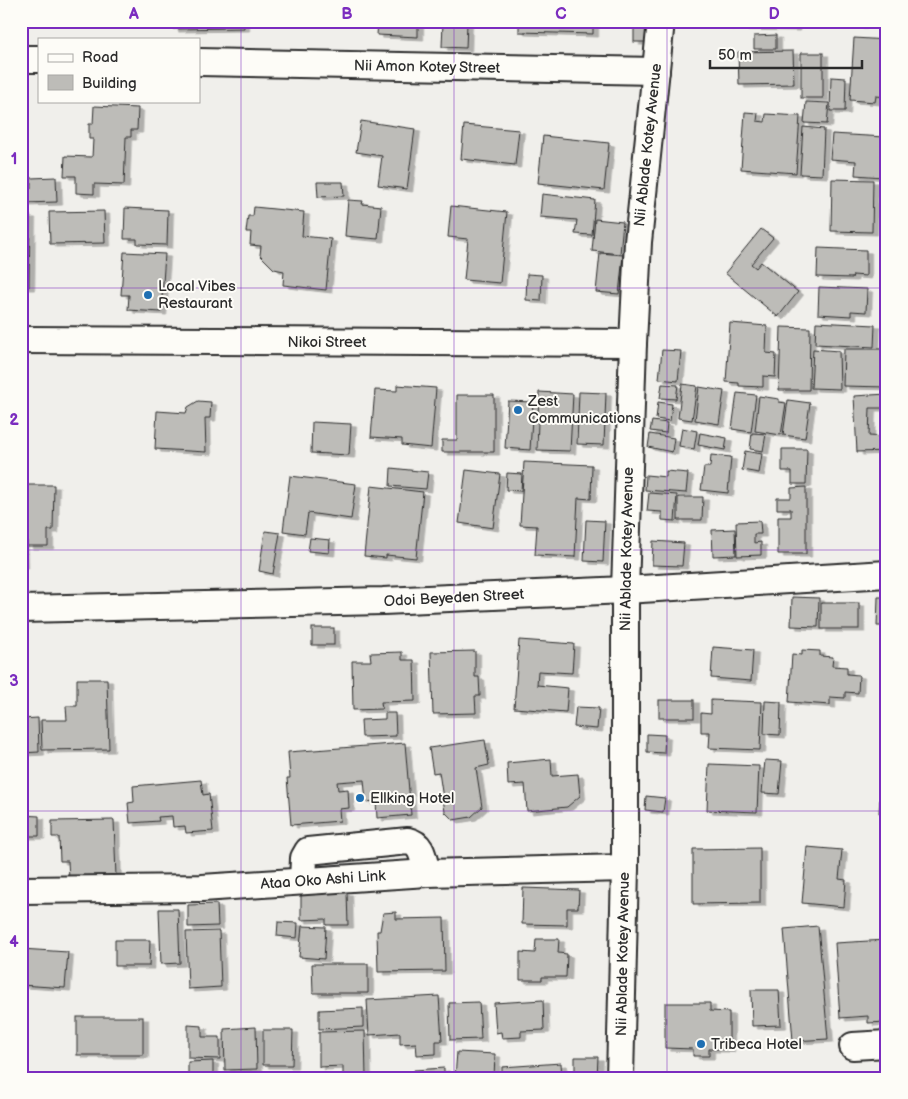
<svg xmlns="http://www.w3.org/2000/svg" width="908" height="1099" viewBox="0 0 908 1099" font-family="'Balsamiq Sans',sans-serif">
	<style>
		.building { fill: #bdbcb8; stroke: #2b2b2b; fill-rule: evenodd; filter: url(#shadow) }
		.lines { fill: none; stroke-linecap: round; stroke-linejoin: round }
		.minor-casing { stroke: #2b2b2b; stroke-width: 30 }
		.minor { stroke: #fdfcf7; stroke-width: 26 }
		.grid { fill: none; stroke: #7b2cbf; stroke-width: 1; stroke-opacity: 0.55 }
		.poi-dot { fill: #1f6fb2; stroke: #fdfcf7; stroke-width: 2 }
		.labels { text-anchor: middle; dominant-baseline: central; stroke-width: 4; stroke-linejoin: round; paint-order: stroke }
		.street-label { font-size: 15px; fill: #2b2b2b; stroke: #fdfcf7 }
		.poi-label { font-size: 15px; fill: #2b2b2b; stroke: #fdfcf7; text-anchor: start }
		.neatline { fill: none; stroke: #7b2cbf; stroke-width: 2 }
		.grid-label { font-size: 16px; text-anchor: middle; font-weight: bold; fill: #7b2cbf }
	</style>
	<defs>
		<filter id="shadow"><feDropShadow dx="5.5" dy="3" stdDeviation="0" flood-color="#0004"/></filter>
	</defs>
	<rect width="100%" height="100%" fill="#f0efeb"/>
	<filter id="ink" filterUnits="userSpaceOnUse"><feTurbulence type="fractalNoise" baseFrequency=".02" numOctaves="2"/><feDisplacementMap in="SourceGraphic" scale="10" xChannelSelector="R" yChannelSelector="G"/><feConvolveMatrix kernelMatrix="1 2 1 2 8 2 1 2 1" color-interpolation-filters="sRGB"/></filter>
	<g filter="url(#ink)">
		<g class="building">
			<polygon points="173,21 244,21 244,28 173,29"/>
			<polygon points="378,21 418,21 418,37 377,35"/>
			<polygon points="519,21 593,21 593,34 519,32"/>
			<rect x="634" y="21" width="17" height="21"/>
			<polygon points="727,21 795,21 795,28 727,27"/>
			<rect x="801" y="21" width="19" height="3"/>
			<rect x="831" y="21" width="42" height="4"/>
			<polygon points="443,22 467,23 466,48 442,47"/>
			<polygon points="776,35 776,49 754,49 754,36"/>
			<polygon points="854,38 887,40 887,97 876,96 875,102 850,100"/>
			<polygon points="793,51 794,84 739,85 738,52"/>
			<rect x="801" y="53" width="22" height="45"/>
			<polygon points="831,77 846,78 845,111 830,111"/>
			<polygon points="806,102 829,103 827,124 804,123"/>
			<polygon points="94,106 138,108 137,130 131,130 131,137 126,137 124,185 94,184 94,194 76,193 76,176 64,176 65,156 92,157 93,139 89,139 89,124 93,124"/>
			<polygon points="745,112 758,113 757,121 765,122 766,114 800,116 796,173 741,169"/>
			<polygon points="361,121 415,129 407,189 378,185 382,156 356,152"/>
			<polygon points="464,125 519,130 515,165 461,159"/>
			<polygon points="803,127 824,129 822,175 800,174"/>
			<polygon points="832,134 885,137 887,170 883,170 883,177 855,175 856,161 830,159"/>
			<polygon points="543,136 609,143 604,190 538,183"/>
			<polygon points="56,177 57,202 24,203 23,188 31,188 31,178"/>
			<polygon points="832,179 873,180 872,232 831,231"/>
			<polygon points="317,182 343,182 344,196 318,197"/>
			<polygon points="542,194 595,200 592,235 575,234 577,220 540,217"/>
			<polygon points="348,200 363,201 362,204 381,206 378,239 345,236"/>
			<polygon points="451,206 507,212 500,283 464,280 468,239 448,237"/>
			<polygon points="254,207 304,212 302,236 331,239 326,290 283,285 284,271 274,269 260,255 261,246 250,245 251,232 246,232 248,216 253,216"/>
			<polygon points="125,208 168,210 167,245 137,244 137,239 124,239"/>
			<polygon points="104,211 105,243 50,244 49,212"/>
			<polygon points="21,215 30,215 29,287 21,287"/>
			<polygon points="595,219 623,222 620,254 592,251"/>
			<polygon points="761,229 773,238 751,264 756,268 761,262 798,292 778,317 725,273"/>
			<polygon points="818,248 866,250 866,276 853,275 852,278 817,277"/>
			<polygon points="124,252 165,254 161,312 128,310 129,295 121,295"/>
			<polygon points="600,253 623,255 619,294 596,292"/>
			<polygon points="527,274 542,275 541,301 526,300"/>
			<polygon points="819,287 867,289 866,312 851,311 851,316 818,314"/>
			<polygon points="816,322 875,325 874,347 815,344"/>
			<polygon points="730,323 767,326 766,353 776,354 775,377 763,376 763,387 739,386 739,383 726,382"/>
			<polygon points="781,327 810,328 809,390 779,390"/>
			<polygon points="813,349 839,351 840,389 811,388"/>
			<polygon points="844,349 887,349 887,387 843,386"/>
			<polygon points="662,350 681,351 678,381 659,379"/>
			<polygon points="662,384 678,385 676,399 660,398"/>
			<polygon points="682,384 697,386 692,420 678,418"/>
			<polygon points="397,385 436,388 431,448 402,445 402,439 371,437 375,390 397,391"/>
			<polygon points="699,387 724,391 719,424 695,420"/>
			<polygon points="539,392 573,394 570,451 537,450"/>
			<polygon points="579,392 606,393 604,445 577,444"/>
			<polygon points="737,393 756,395 751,432 732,429"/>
			<path d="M 887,394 L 887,451 L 857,452 L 854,396 ZM 870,408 L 886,408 L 885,437 L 869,436 Z"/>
			<polygon points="457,395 494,395 494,452 442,452 442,440 457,440"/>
			<polygon points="759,396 779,399 779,402 786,403 781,435 755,431"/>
			<polygon points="788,400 810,403 805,438 783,435"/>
			<polygon points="198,401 211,402 210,418 205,418 206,452 155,449 157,411 186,413 188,407"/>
			<polygon points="508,401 533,402 530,450 505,448"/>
			<polygon points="658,402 672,404 670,421 656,419"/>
			<polygon points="652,421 667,423 666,433 650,431"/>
			<polygon points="312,422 351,424 349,455 311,453"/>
			<polygon points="682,428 697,431 694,449 679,446"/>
			<polygon points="700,433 727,438 725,450 698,445"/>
			<polygon points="752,433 766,434 763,451 750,449"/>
			<polygon points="650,434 674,438 672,452 648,447"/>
			<polygon points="782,449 807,449 806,484 792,484 792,471 782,471"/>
			<polygon points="745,451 762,454 759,473 742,470"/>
			<polygon points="711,455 731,457 728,493 701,490 704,467 710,467"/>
			<polygon points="524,462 592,465 591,499 578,498 575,557 535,555 537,526 520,525"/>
			<polygon points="391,468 428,472 426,489 390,486"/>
			<polygon points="466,470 500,474 493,528 459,523"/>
			<polygon points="666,471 688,473 686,493 645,490 646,475 666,477"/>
			<polygon points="507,473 522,474 521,491 506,490"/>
			<polygon points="290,476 356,484 351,519 308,513 305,534 283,531"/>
			<polygon points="26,485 54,485 53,530 48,530 48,546 27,546"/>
			<polygon points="371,486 423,492 416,558 386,555 386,558 364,556"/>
			<polygon points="806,487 806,554 778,554 778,517 791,517 791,509 777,509 777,498 791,498 791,488"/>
			<polygon points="649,493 677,495 675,521 662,520 662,512 647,511"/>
			<polygon points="678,497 703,497 702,520 678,520"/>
			<polygon points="21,513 22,513 23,565 21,565"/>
			<polygon points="586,520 605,521 603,562 584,561"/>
			<polygon points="760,521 761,534 754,534 754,543 761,542 761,555 737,556 736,522"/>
			<polygon points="735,529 736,555 713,556 712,530"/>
			<polygon points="265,531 280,533 273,574 259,571"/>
			<polygon points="310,538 330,540 329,553 308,551"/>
			<polygon points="653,541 684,543 682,566 652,565"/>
			<polygon points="792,597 819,598 818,627 791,626"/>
			<polygon points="878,597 887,597 887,626 877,626"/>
			<rect x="821" y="603" width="38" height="26"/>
			<rect x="312" y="628" width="22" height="17"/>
			<polygon points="519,640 574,644 572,673 538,671 537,685 568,688 566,712 514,708"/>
			<polygon points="713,647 753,650 751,681 711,678"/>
			<polygon points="802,650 820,651 820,656 833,657 832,666 847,667 847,674 859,675 858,693 845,692 845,698 830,697 830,705 789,702 792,654 802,655"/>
			<polygon points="475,651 475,677 479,677 480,696 475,696 476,713 433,714 431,652"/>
			<polygon points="402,652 402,660 414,660 415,701 381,702 382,709 353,710 352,661 371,661 370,653"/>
			<polygon points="77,679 107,679 109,749 42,750 41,720 67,720 66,706 77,706"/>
			<rect x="659" y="700" width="35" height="18"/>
			<polygon points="711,700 762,702 760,750 709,748 710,732 701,732 701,713 711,714"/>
			<polygon points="765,701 781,702 780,735 764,734"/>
			<polygon points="576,707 599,708 597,729 574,727"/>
			<polygon points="385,713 395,713 396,736 362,737 361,720 385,719"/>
			<polygon points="38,718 39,752 21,753 21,719"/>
			<polygon points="647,734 665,735 664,753 647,752"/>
			<polygon points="485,740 489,765 476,768 482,807 471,817 453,820 445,812 439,772 433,773 429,748"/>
			<polygon points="405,743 411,815 377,818 376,801 366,802 364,780 337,782 338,790 348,789 349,808 339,809 340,821 291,825 287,778 290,778 288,752"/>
			<polygon points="551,759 552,776 578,774 580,796 567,807 527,811 525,784 508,785 507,763"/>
			<polygon points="765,760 782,761 779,794 762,793"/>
			<polygon points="709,764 759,766 757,812 707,810"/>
			<polygon points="201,780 203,795 209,794 213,831 186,833 185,826 173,827 172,816 158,817 159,821 130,823 128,803 134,802 133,786"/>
			<polygon points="646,796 665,798 663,812 645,810"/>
			<polygon points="880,797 887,798 887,822 886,813 879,813"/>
			<polygon points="21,815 39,816 39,836 21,836"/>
			<polygon points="114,820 116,877 69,879 68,861 60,861 59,837 52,837 52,821"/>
			<polygon points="807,847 842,850 839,879 846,880 844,907 802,903"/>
			<polygon points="760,848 760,903 693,904 693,849"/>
			<polygon points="523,888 579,890 578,908 567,908 567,925 522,924"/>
			<polygon points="347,892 348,925 326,925 326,919 301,920 301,893"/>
			<polygon points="217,904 218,926 188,927 188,905"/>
			<polygon points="159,909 178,909 180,963 161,964"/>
			<polygon points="396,912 396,919 444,918 445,971 378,972 377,931 380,931 383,913"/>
			<polygon points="278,922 298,923 297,938 277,936"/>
			<polygon points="302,926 326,927 324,959 299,957"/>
			<polygon points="818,926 828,1039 793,1041 784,929"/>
			<polygon points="219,931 221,987 188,989 186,932"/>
			<polygon points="536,939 559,939 558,953 567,954 566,977 542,977 542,980 520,980 520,952 535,953"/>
			<polygon points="115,940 150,940 149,966 115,966"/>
			<polygon points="886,940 887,1022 868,1023 868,1016 840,1018 835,943"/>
			<polygon points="21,949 68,952 65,988 21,985"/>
			<polygon points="312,964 368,964 368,993 313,993"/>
			<polygon points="751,990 779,990 781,1025 752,1026"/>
			<polygon points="439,996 442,1041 436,1041 436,1054 417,1055 416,1043 400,1044 400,1033 369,1035 367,1000"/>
			<polygon points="543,1000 544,1030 521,1031 521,1037 502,1038 501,1032 496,1033 494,1003"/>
			<polygon points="479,1002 481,1039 450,1040 449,1003"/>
			<polygon points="665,1003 710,1003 710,1011 729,1012 729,1049 709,1049 709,1056 693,1056 693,1049 665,1048"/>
			<polygon points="363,1008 363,1027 319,1029 319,1010"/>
			<rect x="77" y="1017" width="66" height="38"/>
			<polygon points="188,1025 202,1026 202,1037 220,1037 220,1059 188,1058"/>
			<polygon points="256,1027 257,1069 225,1070 224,1029"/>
			<polygon points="263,1030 293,1030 292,1065 263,1065"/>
			<polygon points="365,1031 366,1078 343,1078 343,1066 319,1067 319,1032"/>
			<polygon points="457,1052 495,1054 494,1078 455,1078"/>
			<polygon points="575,1057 598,1057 597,1078 575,1078"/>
			<polygon points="213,1061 213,1078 188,1078 188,1062"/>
			<polygon points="561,1063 562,1078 502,1078 502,1067"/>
			<polygon points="444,1068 444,1078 414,1078 414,1070"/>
			<polygon points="252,1072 252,1078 228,1078 228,1073"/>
		</g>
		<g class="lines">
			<g class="minor-casing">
				<g id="minor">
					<polyline points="21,59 39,59"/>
					<polyline points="199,62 656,71"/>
					<polyline points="21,340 633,343"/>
					<polyline points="21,609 383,601 625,590 887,574"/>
					<path d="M 303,881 L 304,858 L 308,851 L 408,841 C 423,844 423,859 427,873"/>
					<polyline points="21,890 202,888 427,873 625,868"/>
					<polyline points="853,1046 887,1044"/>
					<polyline points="620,1078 625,868 625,590 633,343 638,242 661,21"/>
				</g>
			</g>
			<use href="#minor" class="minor"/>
		</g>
	</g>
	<path class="grid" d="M 241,21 L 241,1078M 454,21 L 454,1078M 667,21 L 667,1078M 21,288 L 887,288M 21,550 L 887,550M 21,811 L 887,811"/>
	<g class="poi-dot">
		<circle cx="148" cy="295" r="5"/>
		<circle cx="518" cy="410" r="5"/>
		<circle cx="360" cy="798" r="5"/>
		<circle cx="701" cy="1044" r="5"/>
	</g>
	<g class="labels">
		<g class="street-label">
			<text transform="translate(427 67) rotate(1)">Nii Amon Kotey Street</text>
			<text transform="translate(648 145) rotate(-84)">Nii Ablade Kotey Avenue</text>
			<text x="327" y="342">Nikoi Street</text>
			<text transform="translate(627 549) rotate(-89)">Nii Ablade Kotey Avenue</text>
			<text transform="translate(454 598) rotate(-3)">Odoi Beyeden Street</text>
			<text transform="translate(323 880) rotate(-4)">Ataa Oko Ashi Link</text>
			<text transform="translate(623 954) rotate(-89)">Nii Ablade Kotey Avenue</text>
		</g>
		<g class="poi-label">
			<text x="158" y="286">Local Vibes<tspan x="158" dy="17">Restaurant</tspan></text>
			<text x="528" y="401">Zest<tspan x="528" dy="17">Communications</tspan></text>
			<text x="370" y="798">Ellking Hotel</text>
			<text x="711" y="1044">Tribeca Hotel</text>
		</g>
	</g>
	<rect width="908" height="1099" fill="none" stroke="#fdfcf7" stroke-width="55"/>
	<rect x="38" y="38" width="162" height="65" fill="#fdfcf7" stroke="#a9a8a5"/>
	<rect x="48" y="54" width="25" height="8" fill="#fdfcf7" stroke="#a9a8a5"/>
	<text x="82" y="62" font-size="15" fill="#2b2b2b">Road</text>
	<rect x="48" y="75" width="25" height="15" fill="#bdbcb8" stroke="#a9a8a5"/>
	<text x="82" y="88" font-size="15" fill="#2b2b2b">Building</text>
	<path d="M710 60v8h152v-8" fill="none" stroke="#2b2b2b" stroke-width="2.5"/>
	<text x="718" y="60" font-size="15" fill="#2b2b2b" stroke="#fdfcf7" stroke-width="4" paint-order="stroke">50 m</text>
	<rect x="28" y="28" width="852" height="1044" class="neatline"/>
	<g class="grid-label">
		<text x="134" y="19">A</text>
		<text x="347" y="19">B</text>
		<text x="561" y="19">C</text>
		<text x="774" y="19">D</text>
		<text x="14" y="164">1</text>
		<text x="14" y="425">2</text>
		<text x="14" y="686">3</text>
		<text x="14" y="947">4</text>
	</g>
</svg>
